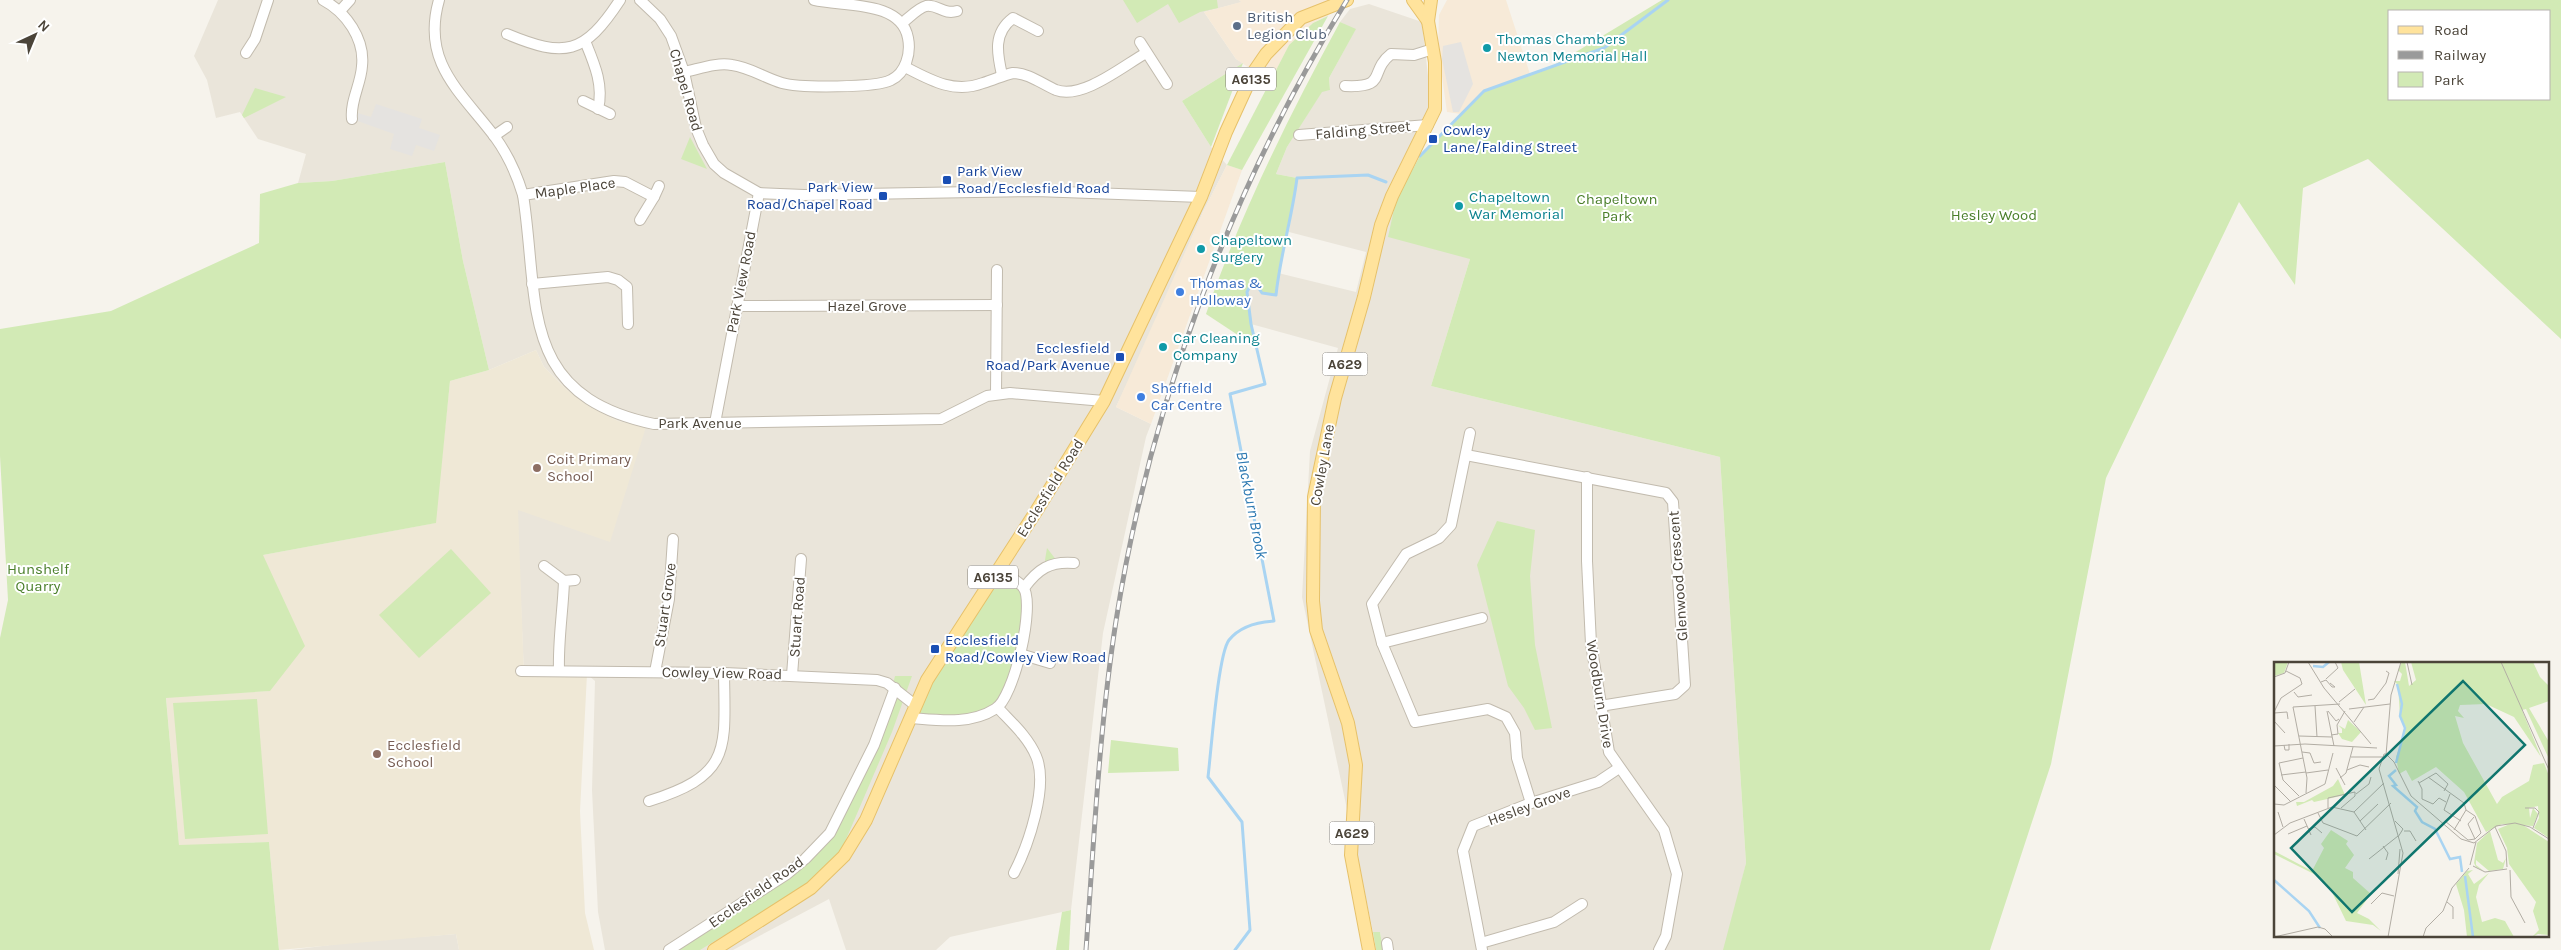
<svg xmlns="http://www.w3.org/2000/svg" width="2561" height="950" viewBox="0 0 2561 950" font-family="Karla,sans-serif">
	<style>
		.residential { fill: #eae5da }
		.commercial { fill: #f7ead8 }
		.education { fill: #efe8d6 }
		.green { fill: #d2eab5; fill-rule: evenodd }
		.parking { fill: #e5e3e0 }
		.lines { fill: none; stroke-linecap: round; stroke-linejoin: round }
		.stream { stroke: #a9d4f2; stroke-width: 3 }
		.minor-casing { stroke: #c2bbae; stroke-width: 12 }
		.major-casing { stroke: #e6c16a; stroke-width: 14 }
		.minor { stroke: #fff; stroke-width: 10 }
		.major { stroke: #ffe39c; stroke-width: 12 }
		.rail-casing { stroke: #9a9a9a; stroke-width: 5 }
		.rail { stroke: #fff; stroke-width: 3; stroke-dasharray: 9; stroke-linecap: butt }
		.service-dot { fill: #5c6f8a; stroke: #fff; stroke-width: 2 }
		.culture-dot { fill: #0f9aa8; stroke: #fff; stroke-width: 2 }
		.transit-dot { fill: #1a4fb4; stroke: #fff; stroke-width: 2 }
		.shop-dot { fill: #3f7fe0; stroke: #fff; stroke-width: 2 }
		.education-dot { fill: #8d6e63; stroke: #fff; stroke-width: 2 }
		.labels { text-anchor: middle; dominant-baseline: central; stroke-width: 4; stroke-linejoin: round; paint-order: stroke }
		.shield { fill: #fff; stroke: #817c74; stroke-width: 1 }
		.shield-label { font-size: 14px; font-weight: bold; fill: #4b4439 }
		.service-label { font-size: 15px; fill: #4e5e75; stroke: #fff; text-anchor: start }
		.culture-label { font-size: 15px; fill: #0d838f; stroke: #fff; text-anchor: start }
		.street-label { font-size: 15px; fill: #4b4439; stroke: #fff }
		.transit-label { font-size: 15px; fill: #164399; stroke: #fff; text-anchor: start }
		.park-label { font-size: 15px; fill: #4a7f2a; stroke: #fff }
		.shop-label { font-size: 15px; fill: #366cbe; stroke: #fff; text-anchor: start }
		.education-label { font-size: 15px; fill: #785e54; stroke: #fff; text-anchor: start }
		.water-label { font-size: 16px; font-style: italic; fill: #2e7ab2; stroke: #fff }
		.inset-river { fill: none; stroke: #a9d4f2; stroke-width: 2.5 }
		.inset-road { fill: none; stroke: #b2ada4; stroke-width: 1 }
		.view { fill: #0f766e; fill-opacity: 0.15; stroke: #0f766e; stroke-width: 2.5 }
		.inset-edge { fill: none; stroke: #4b4439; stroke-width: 2.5 }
	</style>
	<rect width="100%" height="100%" fill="#f6f3ec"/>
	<g class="residential">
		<polygon points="218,0 1239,0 1242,2 1204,12 1236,59 1243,63 1182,101 1211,147 1227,165 1203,212 1144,348 1116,407 1151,424 1146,437 1103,633 1071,910 950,937 936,950 846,950 829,899 733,950 605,950 598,912 592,790 595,681 587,674 524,675 517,510 645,427 618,421 590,407 566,389 544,367 536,350 489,370 463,261 445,162 332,181 298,183 306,154 258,139 240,112 216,118 207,80 194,56"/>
		<polygon points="1369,4 1422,22 1431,103 1420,156 1396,200 1470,259 1431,386 1720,457 1746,863 1725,950 1383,950 1380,932 1373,932 1302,597 1310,451 1338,348 1251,324 1247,292 1253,280 1276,295 1278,273 1356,292 1366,252 1289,232 1297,178 1276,174 1287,147 1322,91 1330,90 1329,78 1355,30 1340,22 1350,9"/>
		<polygon points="456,934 459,950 291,950 353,942"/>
	</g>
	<g class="commercial">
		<polygon points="1239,0 1334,0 1328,16 1313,23 1289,45 1270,82 1236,59 1204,12 1241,2"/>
		<polygon points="1447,0 1506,0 1530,74 1485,91 1461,114 1447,112 1438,48 1439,15"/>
		<polygon points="1227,165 1242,170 1151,424 1116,407 1203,212"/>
	</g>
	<polygon class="education" points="536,350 544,367 566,389 590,407 618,421 646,427 610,542 518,510 524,675 587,674 580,811 585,913 594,950 459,950 456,934 279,950 269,842 179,846 166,697 269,691 263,555 435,523 450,381 489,370"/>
	<g class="green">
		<polygon points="1123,0 1217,0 1218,8 1200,12 1179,23 1168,4 1137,23"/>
		<path d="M 1662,0 L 2561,0 L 2561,339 L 2368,159 L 2303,188 L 2295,285 L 2239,202 L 2106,478 L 2051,764 L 1990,950 L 1723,950 L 1746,863 L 1720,457 L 1431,386 L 1470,259 L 1388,237 L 1396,200 L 1420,156 L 1484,91 L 1551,67 ZM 2390,11 L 2550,11 L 2550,99 L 2390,99 Z"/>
		<polygon points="1328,16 1242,170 1227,165 1289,45 1313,23"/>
		<path d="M 1340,22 L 1356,29 L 1329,78 L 1330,90 L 1322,92 L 1287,147 L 1276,174 L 1297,178 C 1292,218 1280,256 1276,295 L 1262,293 L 1253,280 L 1247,292 L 1256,347 L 1206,314 C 1241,212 1289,116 1340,22 Z"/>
		<polygon points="1243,63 1211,147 1182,101"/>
		<polygon points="255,88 286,97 244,118 242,115"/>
		<polygon points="690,137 707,169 681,159"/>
		<polygon points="445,162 463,261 489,370 450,381 436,523 263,555 305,646 270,691 166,698 179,845 269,842 279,950 0,950 0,638 8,600 0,456 0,329 111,311 259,243 260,194 298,183 332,181"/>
		<polygon points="1497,521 1535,530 1530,576 1535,645 1552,728 1535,730 1524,708 1508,686 1477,565"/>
		<polygon points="1047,548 1057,561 1047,565 1045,560"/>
		<polygon points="451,549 491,593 419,658 379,615"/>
		<path d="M 998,573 C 1005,578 1019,585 1021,592 C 1028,613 1012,692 994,705 C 973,721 939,716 915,713 L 925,687 Z"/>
		<polygon points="895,676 912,676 892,732 841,851 802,888 700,950 677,950 810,860 878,745"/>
		<polygon points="257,699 268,834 185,839 173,703"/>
		<polygon points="1111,740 1178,748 1179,771 1108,773"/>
		<polygon points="1071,910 1069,950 1056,950 1062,912"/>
		<polygon points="1373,932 1380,932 1383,950 1376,950"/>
	</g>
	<g class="parking">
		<polygon points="1461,42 1473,84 1459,112 1453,112 1442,59 1443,46"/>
		<polygon points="376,104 422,119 419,128 440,135 434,151 416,145 412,156 390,149 394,134 352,119 351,111 371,117"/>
	</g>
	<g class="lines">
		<g class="stream">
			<polyline points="1420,156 1484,91 1604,48 1668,0"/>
			<path d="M 1235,950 L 1250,930 L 1242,822 L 1208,777 C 1211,753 1218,654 1229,640 C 1240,626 1257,622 1274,621 L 1230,394 L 1265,384 L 1251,324 L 1247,292 L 1253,280 L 1262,293 L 1276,295 C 1280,256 1292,218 1297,178 L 1368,175 L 1386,182"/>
		</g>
		<g class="minor-casing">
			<g id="minor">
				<path d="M 323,0 C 346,12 365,39 362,66 C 361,84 350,101 352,119"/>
				<path d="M 439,0 C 421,63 461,92 495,137 C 508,155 517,175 523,195 C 540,303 517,395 654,424 L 941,419 L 987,396 L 1010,393 L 1104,401"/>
				<polyline points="640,0 660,19 671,36 684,72 696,128 703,145 714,164 724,173 759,193 804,195 1036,191 1201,197"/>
				<polyline points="340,11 350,0"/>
				<path d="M 902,23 C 909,18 918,8 926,6 C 938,4 943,15 957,11"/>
				<path d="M 507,34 C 565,58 584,55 620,0"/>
				<path d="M 585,41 C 594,63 604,85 598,109"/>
				<polyline points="1140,42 1167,84"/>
				<polyline points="246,53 255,39 268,0"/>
				<path d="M 905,67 C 930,80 954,94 983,83 C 994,80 1003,75 1013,73 C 1029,73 1042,84 1056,90 C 1082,100 1123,66 1146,53"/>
				<path d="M 684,72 C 699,69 717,62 732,65 C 749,67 765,78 782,83 C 799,88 876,88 891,80 C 906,73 911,53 908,38 C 901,0 843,7 814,0"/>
				<path d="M 1002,75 C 997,53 993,33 1013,18 L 1038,31"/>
				<path d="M 1345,86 C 1389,88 1368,72 1391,54 L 1414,55 L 1433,49"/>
				<polyline points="583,101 610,114"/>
				<polyline points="1299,135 1428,125"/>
				<polyline points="494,136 507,127"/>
				<polyline points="523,195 614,181 625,182 654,197 659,186"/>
				<polyline points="640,220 654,197"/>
				<polyline points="532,284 608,277 618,280 627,287 628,324"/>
				<polyline points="737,306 997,305"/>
				<polyline points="996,394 997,270"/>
				<polyline points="715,423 759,193"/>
				<polyline points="1470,433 1451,525 1439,538 1406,554 1372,604 1382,643 1415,722 1488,709 1506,717 1515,733 1517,758 1531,803"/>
				<polyline points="1466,455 1666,493 1673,502 1685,685 1675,694 1600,706"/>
				<polyline points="1587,477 1587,561 1591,644 1609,752 1664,830 1677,874 1666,936 1659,950"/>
				<polyline points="544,566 564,581"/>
				<path d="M 1024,588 C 1038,569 1050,561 1074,563"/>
				<polyline points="1382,643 1482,618"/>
				<polyline points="1020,654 1050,663"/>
				<path d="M 559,670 C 558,640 563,611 564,581 L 575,580"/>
				<polyline points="521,671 724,673 877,680 887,683 915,705"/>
				<polyline points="655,672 669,599 673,539"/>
				<polyline points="792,675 801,559"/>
				<path d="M 998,708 C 1012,723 1028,737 1036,756 C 1049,786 1028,846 1014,873"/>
				<path d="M 910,718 C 938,720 970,725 995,709 C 1014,699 1036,603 1023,587 C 1017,580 1006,575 998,569"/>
				<path d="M 649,801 C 732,775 725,750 724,673"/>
				<polyline points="1387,943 1388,950"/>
				<polyline points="1481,943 1554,922 1582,904"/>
				<polyline points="669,950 787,874 805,859 830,833 874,745 895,688"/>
				<polyline points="1482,950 1463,851 1473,826 1531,803 1598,782 1619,768"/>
			</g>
		</g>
		<g class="major-casing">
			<g id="major">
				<polyline points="1413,0 1428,21"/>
				<polyline points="714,950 811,888 844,856 866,820 927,680 1037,510 1104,401 1201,197 1226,132 1253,73 1266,54 1301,18 1347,0"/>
				<polyline points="1369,950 1351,855 1356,765 1348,723 1316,630 1313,601 1314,497 1335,398 1364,297 1381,225 1392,196 1435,109 1435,62 1428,21 1431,0"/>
			</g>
		</g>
		<use href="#minor" class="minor"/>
		<use href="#major" class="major"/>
		<g class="rail-casing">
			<path id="rail" d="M 1086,950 C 1094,840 1099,730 1116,621 C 1150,404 1232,186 1347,0"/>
		</g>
		<use href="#rail" class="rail"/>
	</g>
	<circle class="service-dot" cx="1237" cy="26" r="5"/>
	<g class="culture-dot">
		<circle cx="1487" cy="48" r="5"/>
		<circle cx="1459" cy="206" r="5"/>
		<circle cx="1201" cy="249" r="5"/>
		<circle cx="1163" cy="347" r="5"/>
	</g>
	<g class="transit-dot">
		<rect x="1428" y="134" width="10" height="10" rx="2.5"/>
		<rect x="942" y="175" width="10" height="10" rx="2.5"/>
		<rect x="878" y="191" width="10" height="10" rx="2.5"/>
		<rect x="1115" y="352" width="10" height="10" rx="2.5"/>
		<rect x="930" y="644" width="10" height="10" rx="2.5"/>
	</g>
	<g class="shop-dot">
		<circle cx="1180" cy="292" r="5"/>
		<circle cx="1141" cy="397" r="5"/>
	</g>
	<g class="education-dot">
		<circle cx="537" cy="468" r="5"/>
		<circle cx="377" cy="754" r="5"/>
	</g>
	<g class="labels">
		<g class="shield">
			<rect x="1226" y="67.5" width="50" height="23" rx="4"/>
			<rect x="1322.5" y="352.5" width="45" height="23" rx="4"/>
			<rect x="968" y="565.5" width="50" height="23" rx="4"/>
			<rect x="1329.5" y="821.5" width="45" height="23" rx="4"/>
		</g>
		<g class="shield-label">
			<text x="1251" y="79">A6135</text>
			<text x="1345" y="364">A629</text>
			<text x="993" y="577">A6135</text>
			<text x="1352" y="833">A629</text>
		</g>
		<g class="service-label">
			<text x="1247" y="17">British<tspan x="1247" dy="17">Legion Club</tspan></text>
		</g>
		<g class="culture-label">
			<text x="1497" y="39">Thomas Chambers<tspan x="1497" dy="17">Newton Memorial Hall</tspan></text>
			<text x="1469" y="197">Chapeltown<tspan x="1469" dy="17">War Memorial</tspan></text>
			<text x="1211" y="240">Chapeltown<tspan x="1211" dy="17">Surgery</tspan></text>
			<text x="1173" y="338">Car Cleaning<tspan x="1173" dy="17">Company</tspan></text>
		</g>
		<g class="street-label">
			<text transform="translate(686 90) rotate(74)">Chapel Road</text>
			<text transform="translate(1363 130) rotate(-5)">Falding Street</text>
			<text transform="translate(575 188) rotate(-8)">Maple Place</text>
			<text transform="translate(741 282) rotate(-79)">Park View Road</text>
			<text x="867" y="306">Hazel Grove</text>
			<text x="700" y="423">Park Avenue</text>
			<text transform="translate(1322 465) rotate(-80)">Cowley Lane</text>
			<text transform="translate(1050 488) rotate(-58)">Ecclesfield Road</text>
			<text transform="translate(1678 576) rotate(-94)">Glenwood Crescent</text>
			<text transform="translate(665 605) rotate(-82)">Stuart Grove</text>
			<text transform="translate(797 617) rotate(-86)">Stuart Road</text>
			<text transform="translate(722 673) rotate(1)">Cowley View Road</text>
			<text transform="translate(1600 694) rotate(81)">Woodburn Drive</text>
			<text transform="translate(1529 806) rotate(-20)">Hesley Grove</text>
			<text transform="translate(756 892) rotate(-35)">Ecclesfield Road</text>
		</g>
		<g class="transit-label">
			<text x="1443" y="130">Cowley<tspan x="1443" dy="17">Lane/Falding Street</tspan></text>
			<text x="957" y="171">Park View<tspan x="957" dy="17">Road/Ecclesfield Road</tspan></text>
			<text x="873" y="187" text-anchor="end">Park View<tspan x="873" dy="17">Road/Chapel Road</tspan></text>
			<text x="1110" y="348" text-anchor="end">Ecclesfield<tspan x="1110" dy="17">Road/Park Avenue</tspan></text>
			<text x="945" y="640">Ecclesfield<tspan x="945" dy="17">Road/Cowley View Road</tspan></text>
		</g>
		<g class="park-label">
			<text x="1617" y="199">Chapeltown<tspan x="1617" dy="17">Park</tspan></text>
			<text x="1994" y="215">Hesley Wood</text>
			<text x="38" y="569">Hunshelf<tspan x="38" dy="17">Quarry</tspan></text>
		</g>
		<g class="shop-label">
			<text x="1190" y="283">Thomas &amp;<tspan x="1190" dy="17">Holloway</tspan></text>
			<text x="1151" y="388">Sheffield<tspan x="1151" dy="17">Car Centre</tspan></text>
		</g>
		<g class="education-label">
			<text x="547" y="459">Coit Primary<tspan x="547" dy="17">School</tspan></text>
			<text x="387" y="745">Ecclesfield<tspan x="387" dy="17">School</tspan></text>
		</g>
		<g class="water-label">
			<text transform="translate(1252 505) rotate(79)">Blackburn Brook</text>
		</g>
	</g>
	<g transform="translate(2274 662)">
		<rect width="275" height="275" fill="#f6f3ec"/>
		<path d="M 0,0 L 14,0 L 10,11 L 0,14 ZM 67,0 L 85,0 L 92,43 L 69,8 ZM 128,0 L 131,0 L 135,24 L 142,18 L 137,0 L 259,0 L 266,15 L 275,24 L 275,39 L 255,46 L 275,80 L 275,97 L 252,47 L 248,48 L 267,95 L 240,55 L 212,42 L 186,43 L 184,49 L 190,56 L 181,54 L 189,81 L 223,142 L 228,135 L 255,119 L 259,103 L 270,101 L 275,114 L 275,176 L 260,166 L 265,156 L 264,144 L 255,146 L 256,156 L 259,146 L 264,152 L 259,164 L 228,162 L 212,170 L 190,130 L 162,105 L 138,119 L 132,108 L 125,112 L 122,95 L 132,66 L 126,54 L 124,23 L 120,19 L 126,19 L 128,12 L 124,8 ZM 74,58 L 87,70 L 78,80 L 68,77 L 64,71 L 68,71 L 68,67 L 64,63 L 71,67 ZM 64,117 L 71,133 L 40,140 L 38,138 L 23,144 L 22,140 L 30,140 L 59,124 ZM 236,162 L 249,163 L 275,180 L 275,273 L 264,272 L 258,275 L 265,268 L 259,249 L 262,240 L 235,202 L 233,186 L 224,167 ZM 57,168 L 74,179 L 72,182 L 80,193 L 71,206 L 79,210 L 79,216 L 97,232 L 83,251 L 95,257 L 107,269 L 99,263 L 72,259 L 56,226 L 44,214 L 0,192 L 0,189 L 38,209 L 50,186 L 47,182 ZM 216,169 L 224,198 L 229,201 L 232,196 L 229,207 L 215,209 L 202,198 L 202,203 L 210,209 L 202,205 L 200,201 L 203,181 ZM 199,208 L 194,212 L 200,222 L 215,211 L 205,223 L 202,235 L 208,260 L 221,256 L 231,259 L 240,275 L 193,275 L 190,248 L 182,222 L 193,209 Z" fill="#d2eab5"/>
		<path class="inset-river" d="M 39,4 L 49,5 L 55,0M 122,101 L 131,66 L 126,54 L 128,42 L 123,22M 122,108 L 115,114 L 122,123 L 119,124 L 143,145 L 141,149 L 148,160 L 161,167 L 176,197 L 186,195 L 188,210M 191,214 L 199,275M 0,218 L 35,249 L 46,266"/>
		<path class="inset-road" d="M 34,0 L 50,26 L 97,82M 133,0 L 138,23M 227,0 L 275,108M 0,15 L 11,11 L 15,0M 52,17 L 64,6 L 61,0M 47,20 L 52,18 L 58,25 L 61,25 L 56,21M 20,30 L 24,35 L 38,33M 94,38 L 100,37 L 112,21 L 115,11 L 112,9M 65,40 L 81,27M 41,44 L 43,75M 75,47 L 116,42M 53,49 L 60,84M 54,49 L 62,59 L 65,57M 0,50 L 7,36 L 28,22 L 26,16 L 12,9M 0,51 L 13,50 L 14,57M 0,59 L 11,71M 80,60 L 90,45M 57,73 L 64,72 L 63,63 L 71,49M 25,74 L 58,75M 10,83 L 11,88 L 15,88 L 15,82M 0,84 L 31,82 L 103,86M 28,90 L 36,91 L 40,101 L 47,100M 113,92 L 110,92 L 105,107 L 129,191 L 114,275M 112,93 L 117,33 L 127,0M 113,93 L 120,100 L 137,134 L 187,177 L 200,181 L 222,164 L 241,161 L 256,165 L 275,177M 77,95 L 109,95M 62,106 L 71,123M 73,108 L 86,103 L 95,105M 32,111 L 54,108M 7,113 L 32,110M 154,115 L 190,141 L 192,148 L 180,168M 66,116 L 72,111 L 79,85M 144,119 L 148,127 L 148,137 L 159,142 L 165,136 L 172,140M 145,121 L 162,111 L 174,122 L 170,129M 1,124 L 17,140M 32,131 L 33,116 L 19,45 L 66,42M 82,132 L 95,122 L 97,115M 176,132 L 170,148 L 187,159M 25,134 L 9,118 L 5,101 L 29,96M 0,142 L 10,143 L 51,122 L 59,91M 54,146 L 54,136 L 81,130 L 81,134 L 67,146M 251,146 L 261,146 L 265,150 L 259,166M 4,150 L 9,165M 80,150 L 110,121M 80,150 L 92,168M 44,151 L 49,161 L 83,174 L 117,141M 200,155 L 194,162 L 201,177M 30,157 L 37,173M 86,159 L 104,142M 121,159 L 129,167 L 124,175M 171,159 L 194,178 L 201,177 L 207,171 L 201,154 L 192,148M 221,165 L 232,189 L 233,205M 34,167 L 41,165 L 48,171M 130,169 L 136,169 L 142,179M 14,172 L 33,164M 0,173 L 16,161 L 58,145 L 80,150M 109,184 L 114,191 L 112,198M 95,197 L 124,174M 196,203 L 202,180M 199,204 L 211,210 L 233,207M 236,208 L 237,235 L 251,261M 124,212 L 126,187M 173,240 L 179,245 L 179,257M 97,242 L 108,231 L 120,234M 0,275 L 44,265 L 51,267 L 59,275M 149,275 L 152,266 L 169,249 L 178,226 L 195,206"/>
		<path class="view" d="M 189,19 L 251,83 L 78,250 L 17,186 Z"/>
		<rect width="275" height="275" class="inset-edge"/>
	</g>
	<rect x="2388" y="10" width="162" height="90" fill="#ffffff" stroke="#b7b4b0"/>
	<rect x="2398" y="26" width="25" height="8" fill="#ffe39c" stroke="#b7b4b0"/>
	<text x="2434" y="35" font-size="15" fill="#4b4439">Road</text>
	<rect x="2398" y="51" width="25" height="8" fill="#9a9a9a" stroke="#b7b4b0"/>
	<text x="2434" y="60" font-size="15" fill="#4b4439">Railway</text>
	<rect x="2398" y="72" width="25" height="15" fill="#d2eab5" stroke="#b7b4b0"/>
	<text x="2434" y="85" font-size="15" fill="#4b4439">Park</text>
	<g transform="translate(35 35) rotate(44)" stroke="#ffffff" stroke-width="4" paint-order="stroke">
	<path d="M0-4L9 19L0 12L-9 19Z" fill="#4b4439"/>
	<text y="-8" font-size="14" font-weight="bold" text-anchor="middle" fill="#4b4439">N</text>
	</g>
</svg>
